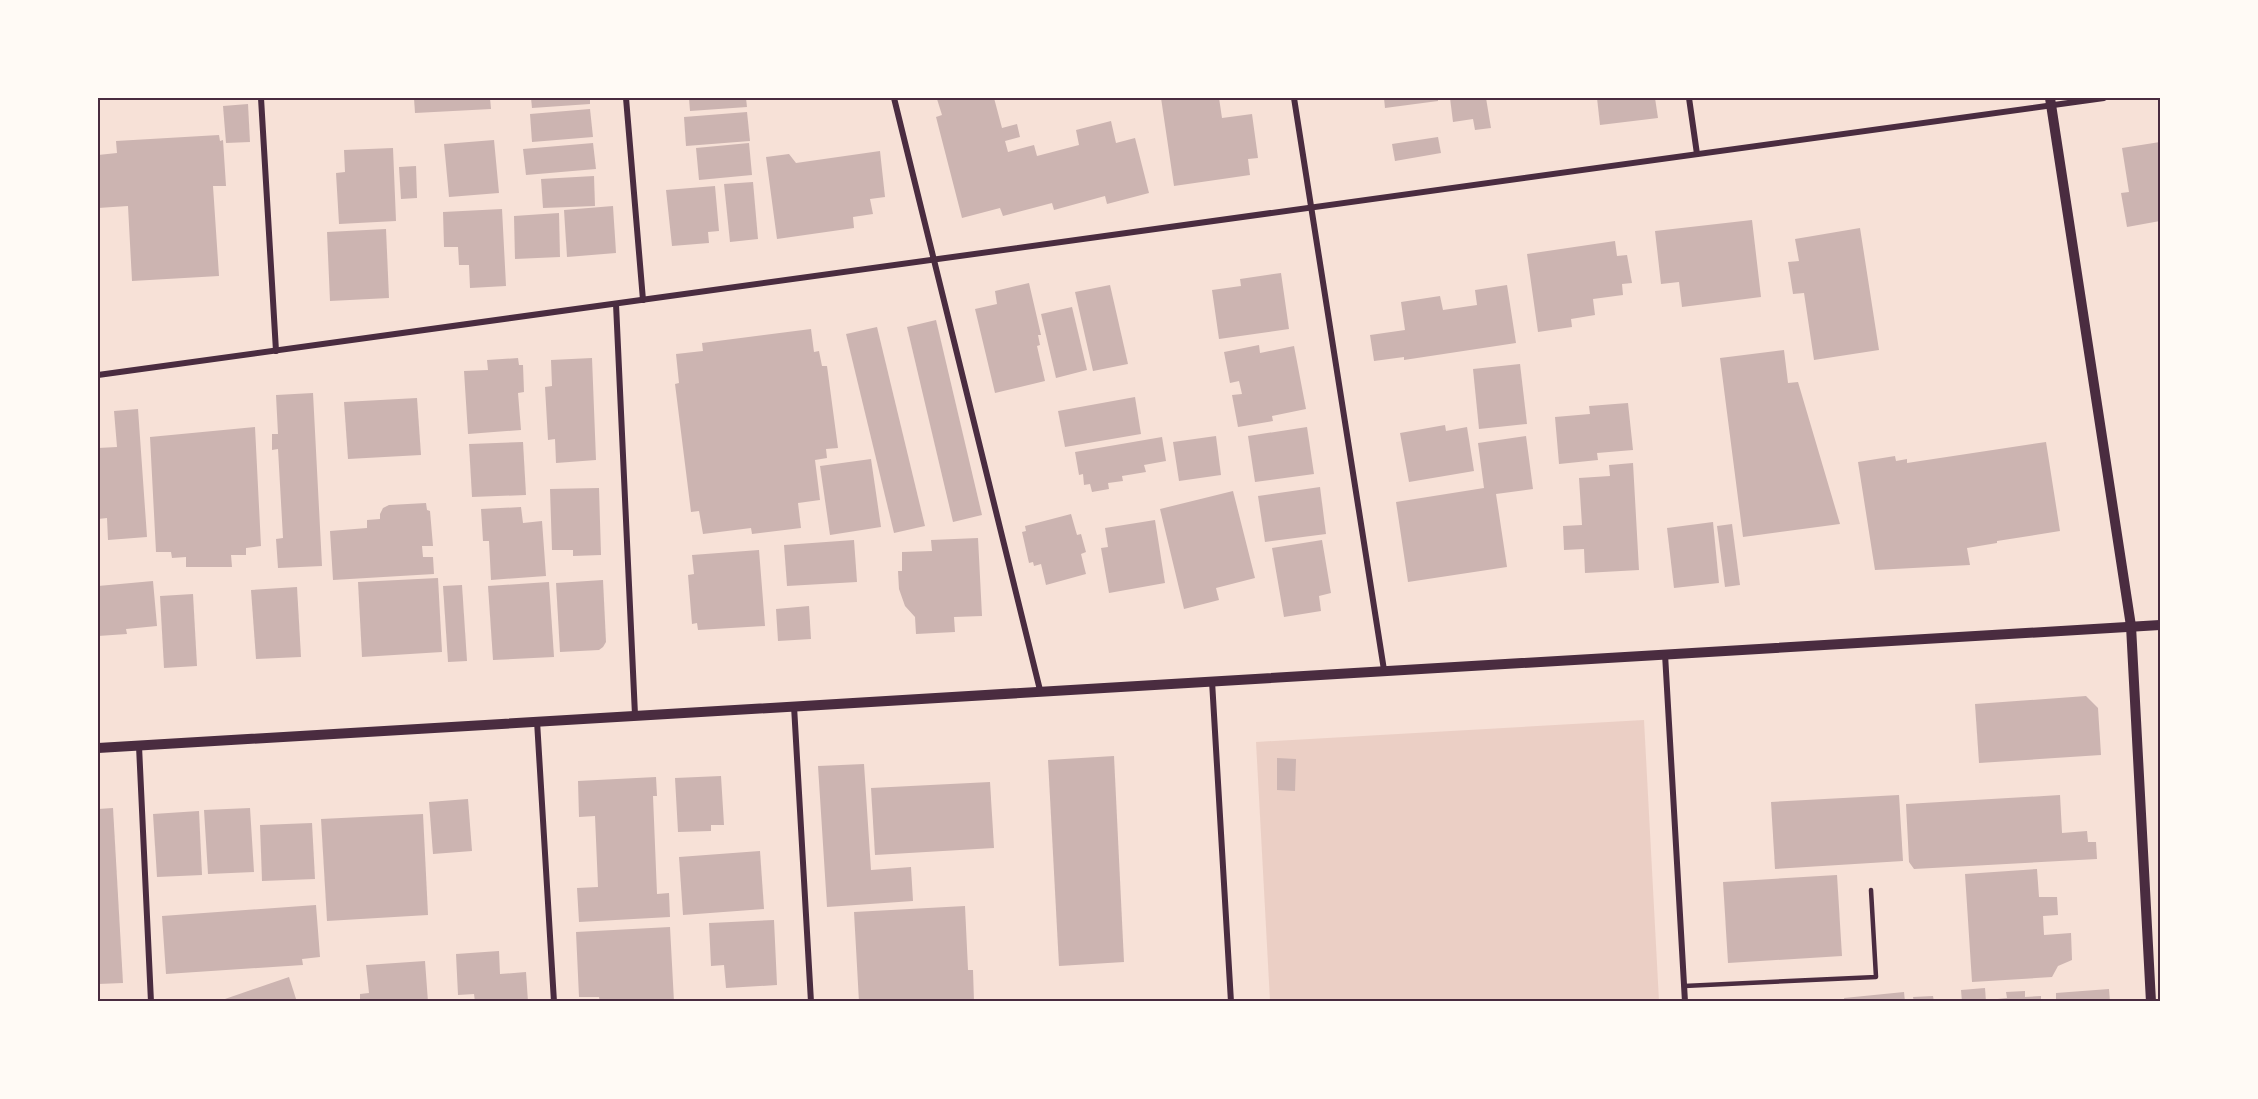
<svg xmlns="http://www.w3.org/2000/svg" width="2258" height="1099" viewBox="0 0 2258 1099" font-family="Raleway,sans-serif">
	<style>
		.green { fill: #ebcfc5 }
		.building { fill: #ccb4b1 }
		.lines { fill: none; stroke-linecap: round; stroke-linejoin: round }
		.service { stroke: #4a2c40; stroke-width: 4.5 }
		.minor { stroke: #4a2c40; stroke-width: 6 }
		.tertiary { stroke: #4a2c40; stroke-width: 10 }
		.neatline { fill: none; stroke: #4a2c40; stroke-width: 2 }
	</style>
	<rect width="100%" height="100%" fill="#f7e1d7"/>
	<polygon class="green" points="1644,720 1659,1001 1270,1001 1256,742"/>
	<g class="building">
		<polygon points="414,98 490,98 491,109 415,113"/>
		<polygon points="531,98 590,98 590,104 532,108"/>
		<polygon points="689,98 746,98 747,107 690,111"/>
		<polygon points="942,98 994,98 1002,128 1017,124 1020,137 1005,141 1008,152 1034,145 1037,156 1079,145 1076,130 1111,121 1116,143 1135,138 1149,193 1107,204 1105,196 1054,210 1052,203 1003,216 1000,208 962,218 936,117 942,115 937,99"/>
		<polygon points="1161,98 1219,98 1222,118 1252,114 1258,158 1248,159 1250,175 1174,186"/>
		<polygon points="1384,98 1438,98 1438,101 1385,108"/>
		<polygon points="1450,98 1486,98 1491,128 1475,130 1473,119 1453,122"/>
		<polygon points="1597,98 1655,98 1658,118 1600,125"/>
		<polygon points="248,104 250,142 226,143 223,106"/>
		<polygon points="590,109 593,137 532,142 530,114"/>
		<polygon points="747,112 750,141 686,146 684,117"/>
		<polygon points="219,135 220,141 223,140 226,186 213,186 219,276 132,281 128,206 98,208 98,155 117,153 116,141"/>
		<polygon points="1438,137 1441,153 1395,161 1392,144"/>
		<polygon points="494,140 499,193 449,197 444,144"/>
		<polygon points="2160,142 2160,221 2127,227 2121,193 2129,192 2122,148"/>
		<polygon points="593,143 596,169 526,175 523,149"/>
		<polygon points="749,143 752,175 699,180 696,148"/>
		<polygon points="393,148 396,221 339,224 336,173 345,172 344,150"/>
		<polygon points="880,151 885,197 870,199 873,214 853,217 854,228 777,239 766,157 789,154 796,163"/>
		<polygon points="416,166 417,198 401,199 399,167"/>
		<polygon points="594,176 595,206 543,208 541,179"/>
		<polygon points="753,182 758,239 730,242 724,184"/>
		<polygon points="715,186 719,231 708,232 709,243 672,246 666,190"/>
		<polygon points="613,206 616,253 567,257 564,210"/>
		<polygon points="502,209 506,286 470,288 469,265 459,265 458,247 444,247 443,212"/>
		<polygon points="559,213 560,257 515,259 514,216"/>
		<polygon points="1752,220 1761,297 1682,307 1679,282 1661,284 1655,231"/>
		<polygon points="1860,228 1879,350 1814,360 1804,293 1793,294 1788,262 1799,261 1795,239"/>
		<polygon points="386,229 389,298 330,301 327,232"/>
		<polygon points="1615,241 1617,256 1627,255 1632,283 1622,284 1623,295 1593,299 1595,315 1571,319 1572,327 1538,332 1527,254"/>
		<polygon points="1281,273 1289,329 1219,339 1212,290 1241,286 1240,279"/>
		<polygon points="1029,283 1041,335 1038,335 1040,345 1037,346 1045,381 995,393 975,309 997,304 995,291"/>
		<polygon points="1110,285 1128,364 1093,371 1075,292"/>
		<polygon points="1507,285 1516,343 1404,360 1404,357 1374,361 1370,335 1405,330 1401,302 1440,296 1443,310 1477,305 1475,290"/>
		<polygon points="1072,307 1087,370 1056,378 1041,314"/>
		<polygon points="936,320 982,515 953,522 907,327"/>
		<polygon points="877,327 925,526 894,533 846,334"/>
		<polygon points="811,329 814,352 819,351 822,366 827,366 838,448 826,449 827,458 815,460 820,500 798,503 801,528 752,534 751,528 703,534 699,511 691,512 675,384 679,383 676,354 703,351 702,343"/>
		<polygon points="1259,345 1260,353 1294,346 1306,409 1272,416 1273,421 1238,427 1232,395 1242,394 1239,381 1230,383 1224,352"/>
		<polygon points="1784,350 1788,383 1798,382 1840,524 1743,537 1720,358"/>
		<polygon points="518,358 519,365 523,365 524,392 518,393 521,430 468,434 464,371 488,370 487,360"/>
		<polygon points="592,358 596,460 556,463 555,439 548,440 545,387 552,386 551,360"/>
		<polygon points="1520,364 1527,424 1479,429 1473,369"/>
		<polygon points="313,393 322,566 278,568 276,539 283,538 278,449 272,450 272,434 278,434 276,395"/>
		<polygon points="1135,397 1141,434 1065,447 1058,411"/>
		<polygon points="417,398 421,455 348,459 344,402"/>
		<polygon points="1628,403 1633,450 1597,453 1598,460 1559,464 1555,417 1590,414 1589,406"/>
		<polygon points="138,409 147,537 108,540 107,518 98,519 98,448 117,447 114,411"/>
		<polygon points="1445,425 1446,431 1467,427 1474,471 1409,482 1400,433"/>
		<polygon points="255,427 261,546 246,548 246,555 231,555 232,567 186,567 186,557 172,558 171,552 156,552 150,437"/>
		<polygon points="1307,427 1314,474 1255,482 1248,436"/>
		<polygon points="1216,436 1221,475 1179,481 1173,442"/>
		<polygon points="1526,436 1533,489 1496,494 1507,567 1408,582 1396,502 1484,488 1478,443"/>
		<polygon points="1162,437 1166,461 1144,465 1146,472 1122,476 1123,481 1108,483 1109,489 1092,492 1090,484 1084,485 1083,474 1079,475 1075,452"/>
		<polygon points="523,442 526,495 472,497 469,444"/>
		<polygon points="2046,442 2060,531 1997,541 1997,543 1967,548 1970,565 1875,570 1858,462 1895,456 1896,461 1907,459 1907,463"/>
		<polygon points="871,459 881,527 830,535 820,466"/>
		<polygon points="1633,463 1639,570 1585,573 1584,549 1564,550 1563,526 1582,525 1579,478 1610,476 1609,465"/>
		<polygon points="1320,487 1326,534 1265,542 1258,496"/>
		<polygon points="599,488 601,555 573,556 573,550 552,550 550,489"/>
		<polygon points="1233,491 1255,578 1216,588 1219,600 1184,609 1160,509"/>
		<polygon points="426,503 427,510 430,511 433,546 422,546 423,557 433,557 434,574 333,580 330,531 367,528 367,520 380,519 380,514 383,508 389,505"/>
		<polygon points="521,507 523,523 542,521 546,576 491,580 489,541 483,541 481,509"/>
		<polygon points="1071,514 1077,535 1081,534 1086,552 1081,554 1086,574 1046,585 1041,564 1034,566 1033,562 1029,563 1022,532 1026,531 1025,526"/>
		<polygon points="1155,520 1165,583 1109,593 1101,548 1108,547 1105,528"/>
		<polygon points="1713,522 1719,583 1674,588 1667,528"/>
		<polygon points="1732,524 1740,585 1725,587 1717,526"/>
		<polygon points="978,538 982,616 954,617 955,632 916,634 915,617 905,606 899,589 898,571 902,571 902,552 932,551 931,540"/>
		<polygon points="854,540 857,582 787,586 784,545"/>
		<polygon points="1322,540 1331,593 1319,596 1321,611 1284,617 1272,548"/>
		<polygon points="759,550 765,626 698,630 697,623 692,624 688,575 694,574 692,555"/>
		<polygon points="438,578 442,652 362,657 358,582"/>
		<polygon points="603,580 606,642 603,647 599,650 560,652 556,583"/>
		<polygon points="153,581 157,626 126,629 127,634 98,636 98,586"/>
		<polygon points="549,582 554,657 493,660 488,586"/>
		<polygon points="462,585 467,661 448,662 443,586"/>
		<polygon points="297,587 301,657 256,659 251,590"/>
		<polygon points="193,594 197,666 164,668 160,596"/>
		<polygon points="809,606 811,639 778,641 776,609"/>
		<polygon points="2086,696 2098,708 2101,755 1979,763 1975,704"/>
		<polygon points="1114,756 1124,962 1059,966 1048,760"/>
		<polygon points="1277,758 1296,759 1295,791 1277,790"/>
		<polygon points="864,764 871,870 911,867 913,901 827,907 818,766"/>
		<polygon points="721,776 724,825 711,825 711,831 678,832 675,778"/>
		<polygon points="656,777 657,796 653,796 657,894 669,893 670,917 579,922 577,888 598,887 595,816 579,817 578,781"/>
		<polygon points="990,782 994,848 875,855 871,788"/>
		<polygon points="1899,795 1903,861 1775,869 1771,802"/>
		<polygon points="2060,795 2062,833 2087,831 2088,842 2096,842 2097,859 1914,869 1909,862 1906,804"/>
		<polygon points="468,799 472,851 433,854 429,802"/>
		<polygon points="113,808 123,983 98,984 98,809"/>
		<polygon points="250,808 254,872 208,874 204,810"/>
		<polygon points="199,811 202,875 157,877 153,814"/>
		<polygon points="423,814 428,915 327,921 321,819"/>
		<polygon points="312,823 315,879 262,881 260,825"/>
		<polygon points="760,851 764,909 683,915 679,857"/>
		<polygon points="2037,869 2039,897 2057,897 2058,915 2043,916 2044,935 2071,933 2072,960 2058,966 2052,977 1972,982 1965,874"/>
		<polygon points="1837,875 1842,956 1728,963 1723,882"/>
		<polygon points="316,905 320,957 302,959 303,965 166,974 162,916"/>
		<polygon points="965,906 968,970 973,970 974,1002 859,1002 854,912"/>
		<polygon points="774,920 777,985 726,988 724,965 711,966 709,923"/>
		<polygon points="670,927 674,1002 600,1002 599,997 579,997 576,932"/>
		<polygon points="499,951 500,974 526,972 528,1002 475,1002 474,994 458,995 456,954"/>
		<polygon points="425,961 428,1002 360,1002 360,994 369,993 366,965"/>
		<polygon points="289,977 297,1002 225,1002 225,999"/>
		<polygon points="1985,988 1986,1002 1962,1002 1961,990"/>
		<polygon points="2109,989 2110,1002 2056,1002 2056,993"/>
		<polygon points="2025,991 2025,997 2041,996 2041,1002 1988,1002 1988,1000 2007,998 2006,992"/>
		<polygon points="1904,992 1905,1002 1845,1002 1844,998"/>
		<polygon points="1933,996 1934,1002 1914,1002 1913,997"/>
	</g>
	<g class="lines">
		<polyline class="service" points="1684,986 1876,977 1871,890"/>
		<g class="minor">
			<polyline points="261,98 276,351"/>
			<polyline points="626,98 643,300"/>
			<polyline points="894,98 1040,690"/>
			<polyline points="1294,98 1384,670"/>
			<polyline points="1689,98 1697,154"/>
			<polyline points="616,304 635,715"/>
			<polyline points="98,375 2104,98"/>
			<polyline points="1665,654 1685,1002"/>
			<polyline points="1212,681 1231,1002"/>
			<polyline points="794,706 811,1002"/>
			<polyline points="537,721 554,1002"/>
			<polyline points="139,746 151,1002"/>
		</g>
		<g class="tertiary">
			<polyline points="2050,98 2131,626 2151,1002"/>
			<polyline points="98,748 2160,625"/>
		</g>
	</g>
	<rect width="2258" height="1099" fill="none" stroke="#fffaf5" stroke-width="198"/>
	<rect x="99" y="99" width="2060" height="901" class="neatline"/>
</svg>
